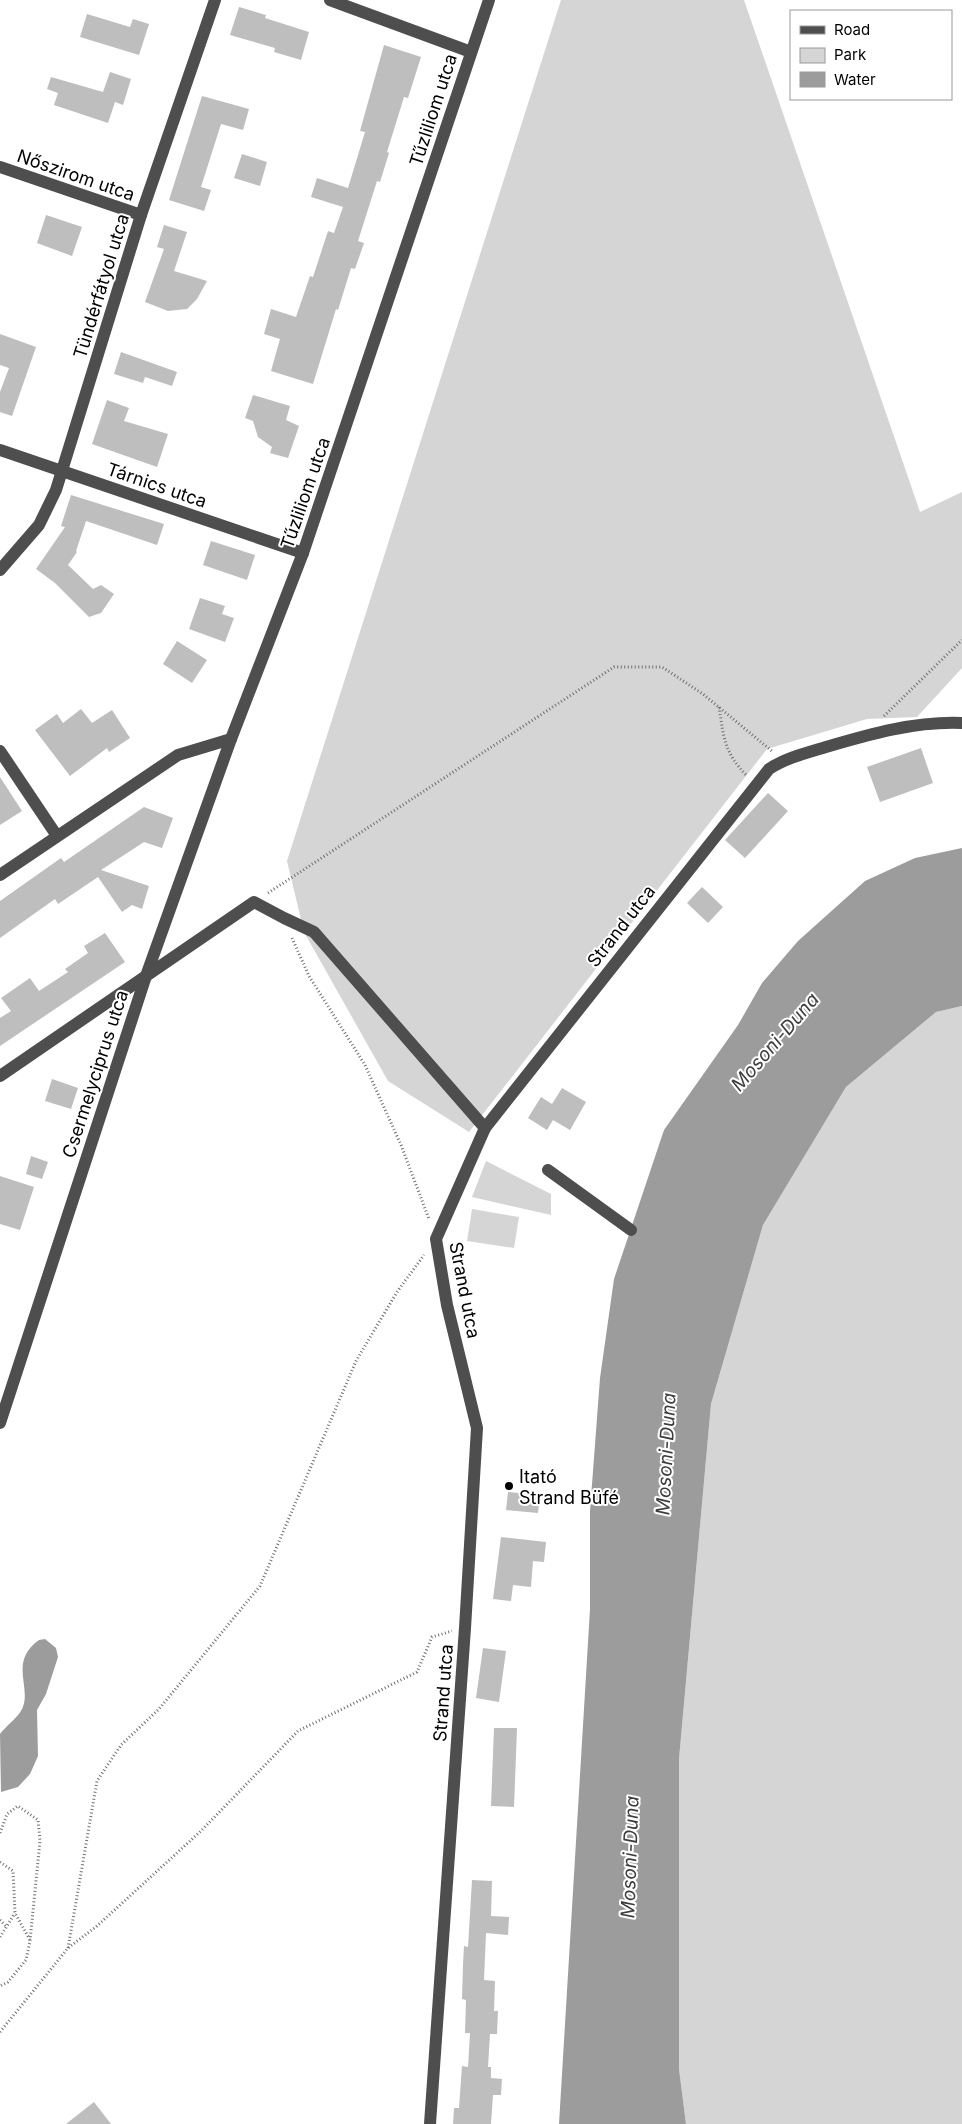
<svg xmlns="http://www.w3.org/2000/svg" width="962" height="2124" viewBox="0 0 962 2124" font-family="Inter,sans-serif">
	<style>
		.green { fill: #d5d5d5 }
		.water { fill: #9c9c9c }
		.building { fill: #bebebe }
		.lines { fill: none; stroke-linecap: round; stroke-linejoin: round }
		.path { stroke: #707070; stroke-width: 3; stroke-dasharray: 1 2.5; stroke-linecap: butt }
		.minor { stroke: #4e4e4e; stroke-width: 12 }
		.poi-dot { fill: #000; stroke: #fff; stroke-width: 2 }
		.labels { text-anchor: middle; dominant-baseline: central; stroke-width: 4; stroke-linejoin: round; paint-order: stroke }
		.street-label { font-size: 18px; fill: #000; stroke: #fff }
		.poi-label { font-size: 18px; fill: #000; stroke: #fff; text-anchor: start }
		.water-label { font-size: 19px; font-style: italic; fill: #3d3d3d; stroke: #fff }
	</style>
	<rect width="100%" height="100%" fill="#fff"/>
	<g class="green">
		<polygon points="561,0 744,0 920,512 962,492 962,668 917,717 867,719 767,749 469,1132 388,1081 304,932 287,861"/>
		<polygon points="962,1006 962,2124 686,2124 679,2069 679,1759 711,1404 763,1225 846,1087 936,1012"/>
		<polygon points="486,1161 551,1194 551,1215 472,1197"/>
		<polygon points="472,1209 519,1217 514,1248 467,1241"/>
	</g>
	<g class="water">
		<polygon points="962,848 962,1006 936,1012 846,1087 763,1225 711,1404 679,1759 679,2069 686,2124 559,2124 590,1609 590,1511 600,1378 614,1279 664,1130 738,1025 762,983 798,941 865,881 915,858"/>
		<path d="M 45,1639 L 56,1648 L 58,1657 L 46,1694 L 37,1710 L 38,1756 L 30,1774 L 18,1787 L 1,1792 L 0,1734 C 6,1726 16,1719 21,1711 C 34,1689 7,1663 39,1640 Z"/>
	</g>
	<g class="building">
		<polygon points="239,7 266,15 265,18 309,32 301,60 274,52 275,48 230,35"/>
		<polygon points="87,14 130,27 133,19 149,24 139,55 80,37"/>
		<polygon points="384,45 421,57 408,98 404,97 387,152 389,153 380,182 377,181 358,241 364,243 355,269 351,268 338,310 336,309 313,384 271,371 280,339 264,334 271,309 296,317 310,276 313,277 328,231 334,233 343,207 311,197 317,178 348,188 365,132 360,131"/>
		<polygon points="110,72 131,79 123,105 115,102 108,123 54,105 58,93 47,89 51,77 103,92"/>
		<polygon points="202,96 249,109 243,130 221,124 201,187 211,190 204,211 169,200"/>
		<polygon points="242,154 267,162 260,186 234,178"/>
		<polygon points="46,215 82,227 72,256 37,243"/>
		<polygon points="164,225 187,232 174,271 207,281 197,299 187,309 168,311 145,302 164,249 157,247"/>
		<polygon points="0,334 36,347 12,416 0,412 0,392 9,368 0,365"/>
		<polygon points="121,352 177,372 172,386 145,377 143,383 114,374"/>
		<polygon points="253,395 290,406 286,420 299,426 288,458 270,453 272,447 258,437 253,421 245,418"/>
		<polygon points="107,400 129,408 124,421 168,434 157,467 92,444"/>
		<polygon points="71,495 164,524 157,545 86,521 76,551 77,552 68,565 93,589 101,585 114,594 101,613 89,617 55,583 36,569 65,527 61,526"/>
		<polygon points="211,541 255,555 247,580 203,565"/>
		<polygon points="200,598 225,606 222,614 234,618 225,642 189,629"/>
		<polygon points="177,641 207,660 192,683 163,664"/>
		<polygon points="81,709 92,723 112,710 130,738 109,752 107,748 70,776 35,730 57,714 63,723"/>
		<polygon points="921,748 933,783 880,802 867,767"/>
		<polygon points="0,777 22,811 0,825"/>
		<polygon points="768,793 788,811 745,858 725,840"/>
		<polygon points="144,807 173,818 162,848 144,842 101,870 149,886 142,909 132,905 122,912 98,877 58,904 55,899 0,938 0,901 61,858 64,862"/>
		<polygon points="702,887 723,907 708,923 687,903"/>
		<polygon points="105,933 125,962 0,1046 0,1018 11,1011 1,998 30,978 39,991 68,972 65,969 88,953 84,946"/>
		<polygon points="52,1079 78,1088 71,1109 45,1101"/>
		<polygon points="562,1088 586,1102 570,1130 553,1120 547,1130 528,1118 541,1097 552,1104"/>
		<polygon points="31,1156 48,1162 42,1179 26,1174"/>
		<polygon points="0,1176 34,1187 20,1230 0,1224"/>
		<polygon points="508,1492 540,1495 538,1513 506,1510"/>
		<polygon points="501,1537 546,1542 544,1562 533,1561 531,1587 513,1585 511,1601 493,1599"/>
		<polygon points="483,1648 506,1651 499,1702 476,1698"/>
		<polygon points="494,1728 517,1728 514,1807 491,1806"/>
		<polygon points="472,1880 492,1881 491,1916 509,1917 508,1935 486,1933 484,1980 495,1981 494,2011 498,2011 497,2034 490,2034 488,2067 491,2067 491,2078 502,2079 501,2095 493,2095 491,2124 453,2124 454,2108 459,2108 462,2066 468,2067 470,2033 465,2033 466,2000 462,1999 463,1964 464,1946 468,1947"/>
		<polygon points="94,2102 111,2124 66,2124"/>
	</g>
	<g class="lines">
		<g class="path">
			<path d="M 719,707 C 724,739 724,752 747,776"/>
			<polyline points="884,716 962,640"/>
			<polyline points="268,893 614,667 662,667 703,694 773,752"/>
			<polyline points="292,938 309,976 365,1065 401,1145 429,1219"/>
			<polyline points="0,1833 7,1814 18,1806 38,1820 40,1841 30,1941 26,1960 8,1982 0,1986"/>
			<polyline points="0,1862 13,1871 15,1913 30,1940"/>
			<polyline points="0,1920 7,1927"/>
			<polyline points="0,1937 15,1913"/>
			<polyline points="68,1948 97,1781 121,1745 159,1709 260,1586 356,1361 397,1292 424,1255"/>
			<polyline points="0,2032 68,1948 97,1926 201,1831 298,1731 417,1672 432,1637 452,1631"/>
		</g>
		<g class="minor">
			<polyline points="330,0 471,52"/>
			<polyline points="0,167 141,215"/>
			<polyline points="0,450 303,553"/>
			<polyline points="0,570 39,525 56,490 141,215 215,0"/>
			<polyline points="0,751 57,836"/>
			<polyline points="0,875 178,755 231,739"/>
			<polyline points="0,1076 254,902 284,918 314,932 485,1128"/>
			<polyline points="548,1170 631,1230"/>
			<polyline points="0,1423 146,976 231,739 303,553 489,0"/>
			<path d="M 430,2124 L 465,1628 L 477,1428 L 447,1305 L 436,1239 L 485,1128 L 769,769 C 786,758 806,753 826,747 C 870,734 916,721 962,723"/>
		</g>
	</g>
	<circle class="poi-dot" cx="509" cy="1486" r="5"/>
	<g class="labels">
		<g class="street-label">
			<text transform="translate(433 110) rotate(-72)">Tűzliliom utca</text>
			<text transform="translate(76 175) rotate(19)">Nőszirom utca</text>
			<text transform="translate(101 286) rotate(-73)">Tündérfátyol utca</text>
			<text transform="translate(157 485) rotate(19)">Tárnics utca</text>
			<text transform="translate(305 493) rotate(-71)">Tűzliliom utca</text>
			<text transform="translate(621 926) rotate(-52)">Strand utca</text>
			<text transform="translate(95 1074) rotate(-72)">Csermelyciprus utca</text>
			<text transform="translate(465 1290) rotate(79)">Strand utca</text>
			<text transform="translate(443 1693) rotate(-86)">Strand utca</text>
		</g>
		<g class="poi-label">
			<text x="519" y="1476">Itató<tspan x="519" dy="21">Strand Büfé</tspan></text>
		</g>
		<g class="water-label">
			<text transform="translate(775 1042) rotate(-49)">Mosoni-Duna</text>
			<text transform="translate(666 1454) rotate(-87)">Mosoni-Duna</text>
			<text transform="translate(630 1857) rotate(-88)">Mosoni-Duna</text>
		</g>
	</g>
	<rect x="790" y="10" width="162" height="90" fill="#ffffff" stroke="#999999"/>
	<rect x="800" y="26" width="25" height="8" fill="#4e4e4e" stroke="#999999"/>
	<text x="834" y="35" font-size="15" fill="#000000">Road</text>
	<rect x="800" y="48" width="25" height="15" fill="#d5d5d5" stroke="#999999"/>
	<text x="834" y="60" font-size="15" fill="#000000">Park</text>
	<rect x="800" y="72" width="25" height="15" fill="#9c9c9c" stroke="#999999"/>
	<text x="834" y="85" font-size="15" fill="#000000">Water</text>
</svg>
